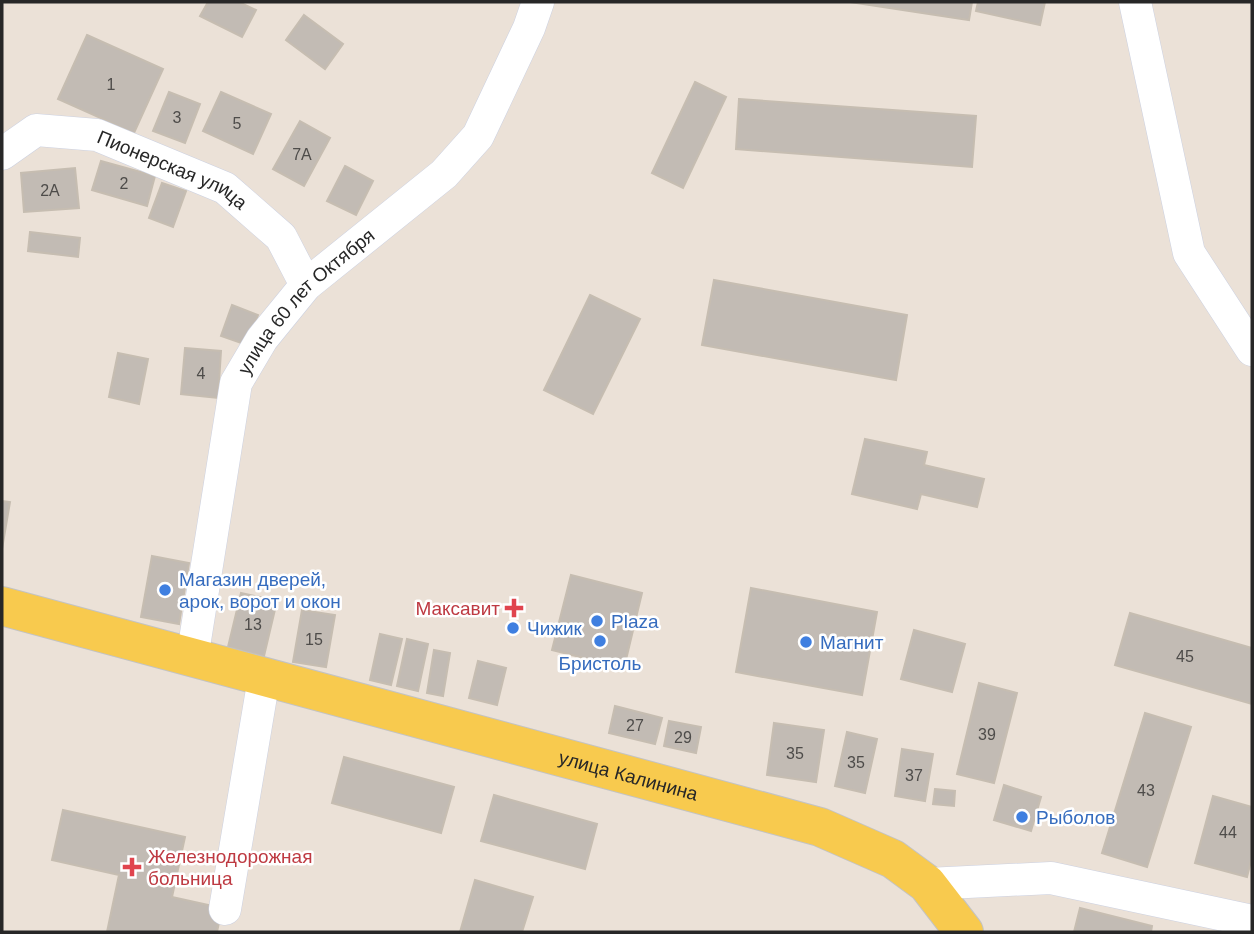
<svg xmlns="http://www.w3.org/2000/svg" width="1254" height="934" viewBox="0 0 1254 934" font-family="Helvetica,sans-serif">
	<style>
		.building { fill: #c2bbb4; stroke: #c6bdb1; stroke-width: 2 }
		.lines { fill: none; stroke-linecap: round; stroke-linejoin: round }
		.minor-casing { stroke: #ccd1e1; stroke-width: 33 }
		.major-casing { stroke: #c3c3c3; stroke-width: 40 }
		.minor { stroke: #fff; stroke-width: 32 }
		.major { stroke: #f8ca4e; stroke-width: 38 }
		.shop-dot { fill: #3f7fe0; stroke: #fff; stroke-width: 2.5 }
		.health-dot { fill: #e0444e; stroke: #fff; stroke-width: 2.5 }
		.labels { text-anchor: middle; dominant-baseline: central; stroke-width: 5; stroke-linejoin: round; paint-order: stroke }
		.number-label { font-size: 16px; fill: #4e4c4a }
		.street-label { font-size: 19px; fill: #272727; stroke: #fff }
		.shop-label { font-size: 19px; fill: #366cbe; stroke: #fff; text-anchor: start }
		.health-label { font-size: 19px; fill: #be3a42; stroke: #fff; text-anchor: end }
	</style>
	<rect width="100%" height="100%" fill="#ebe1d7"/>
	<g class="building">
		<polygon points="208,2 239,2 256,10 242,37 200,16"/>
		<polygon points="850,2 972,2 969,20"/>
		<polygon points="978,2 1045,2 1040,25 976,11"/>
		<polygon points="304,15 343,44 325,69 286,40"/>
		<polygon points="87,35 163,69 134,133 58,99"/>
		<polygon points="695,82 726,97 683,188 652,173"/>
		<polygon points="169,92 200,104 185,143 153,131"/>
		<polygon points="221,92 271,114 253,154 203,131"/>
		<polygon points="739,99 976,116 972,167 736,149"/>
		<polygon points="300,121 330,138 304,186 273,169"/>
		<polygon points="101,161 155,176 147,206 92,190"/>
		<polygon points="345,166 373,181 356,215 327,201"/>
		<polygon points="75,168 79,208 24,212 21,173"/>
		<polygon points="162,183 186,191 173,227 149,218"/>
		<polygon points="30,232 80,238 78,257 28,251"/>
		<polygon points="714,280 907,315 896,380 702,345"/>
		<polygon points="590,295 640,319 593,414 544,390"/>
		<polygon points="232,305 258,315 247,345 221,336"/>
		<polygon points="185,348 221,351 218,398 181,394"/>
		<polygon points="118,353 148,359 139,404 109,397"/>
		<polygon points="865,439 927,452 924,465 984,479 977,507 921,494 917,509 852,494"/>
		<polygon points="2,501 10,502 2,549"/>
		<polygon points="152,556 189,563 179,624 141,617"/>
		<polygon points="571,575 642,593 624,668 552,650"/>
		<polygon points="751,588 877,612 862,695 736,672"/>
		<polygon points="241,593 277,601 264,656 228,647"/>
		<polygon points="302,610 335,615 326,667 293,662"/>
		<polygon points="1130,613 1252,648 1252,704 1115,665"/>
		<polygon points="914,630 965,644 952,692 901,679"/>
		<polygon points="380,634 402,639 391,685 370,680"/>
		<polygon points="407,639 428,644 418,691 397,686"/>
		<polygon points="434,650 450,653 443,696 427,693"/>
		<polygon points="478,661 506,668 497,705 469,698"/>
		<polygon points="979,683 1017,693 994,783 957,774"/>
		<polygon points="615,706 662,718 655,744 609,733"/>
		<polygon points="1145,713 1191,727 1147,867 1102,853"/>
		<polygon points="669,721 701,727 696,753 664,746"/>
		<polygon points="774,723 824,730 816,782 767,775"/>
		<polygon points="847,732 877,739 865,793 835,786"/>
		<polygon points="902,749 933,754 925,801 895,796"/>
		<polygon points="344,757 454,787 441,833 332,803"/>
		<polygon points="1004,785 1041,797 1031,831 994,820"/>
		<polygon points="935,789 955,791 954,806 933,804"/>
		<polygon points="494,795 597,824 585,869 481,841"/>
		<polygon points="1213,796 1252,807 1252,857 1247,877 1195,863"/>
		<polygon points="63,810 185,837 172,897 222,908 217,932 107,932 119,875 52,860"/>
		<polygon points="475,880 533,897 522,932 460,932"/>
		<polygon points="1080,908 1152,926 1151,932 1074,932"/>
	</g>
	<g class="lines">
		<g class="minor-casing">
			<g id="minor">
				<polyline points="1135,2 1189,253 1252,350"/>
				<path id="s1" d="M 2,154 L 36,130 L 97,135 L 225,188 L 281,237 L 306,285"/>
				<path id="s2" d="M 192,659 L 236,383 L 262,339 L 306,285 L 444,174 L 478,136 L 529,28 L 538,2"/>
				<polyline points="927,884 1051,878 1252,921"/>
				<polyline points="225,909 264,678"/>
			</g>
		</g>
		<g class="major-casing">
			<g id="major">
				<path id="s3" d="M 2,606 L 820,827 L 893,859 L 927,884 L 964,932"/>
			</g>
		</g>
		<use href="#minor" class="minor"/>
		<use href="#major" class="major"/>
	</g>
	<g class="shop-dot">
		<circle cx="165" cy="590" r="7"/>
		<circle cx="597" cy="621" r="7"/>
		<circle cx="513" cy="628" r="7"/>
		<circle cx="600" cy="641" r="7"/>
		<circle cx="806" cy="642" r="7"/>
		<circle cx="1022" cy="817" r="7"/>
	</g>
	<g class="health-dot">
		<path d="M510.5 597.5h7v7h7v7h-7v7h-7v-7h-7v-7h7z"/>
		<path d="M128.5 856.5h7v7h7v7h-7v7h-7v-7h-7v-7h7z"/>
	</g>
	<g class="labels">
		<g class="number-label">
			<text x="111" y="84">1</text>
			<text x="177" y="117">3</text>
			<text x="237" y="123">5</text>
			<text x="302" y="154">7А</text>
			<text x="124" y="183">2</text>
			<text x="50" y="190">2А</text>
			<text x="201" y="373">4</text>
			<text x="253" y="624">13</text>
			<text x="314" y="639">15</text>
			<text x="1185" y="656">45</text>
			<text x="635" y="725">27</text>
			<text x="987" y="734">39</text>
			<text x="683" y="737">29</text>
			<text x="795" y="753">35</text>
			<text x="856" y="762">35</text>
			<text x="914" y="775">37</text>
			<text x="1146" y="790">43</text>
			<text x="1228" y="832">44</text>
		</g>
		<g class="street-label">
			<text stroke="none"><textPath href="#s1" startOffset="186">Пионерская улица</textPath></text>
			<text stroke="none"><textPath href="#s2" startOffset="388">улица 60 лет Октября</textPath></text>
			<text stroke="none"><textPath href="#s3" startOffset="649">улица Калинина</textPath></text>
		</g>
		<g class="shop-label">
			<text x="179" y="579">Магазин дверей,<tspan x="179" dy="22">арок, ворот и окон</tspan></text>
			<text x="611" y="621">Plaza</text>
			<text x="527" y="628">Чижик</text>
			<text x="820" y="642">Магнит</text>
			<text x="600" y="663" text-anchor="middle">Бристоль</text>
			<text x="1036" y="817">Рыболов</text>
		</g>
		<g class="health-label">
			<text x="500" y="608">Максавит</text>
			<text x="148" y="856" text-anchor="start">Железнодорожная<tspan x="148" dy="22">больница</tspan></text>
		</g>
	</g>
	<rect width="1254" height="934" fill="none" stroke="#272727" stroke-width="7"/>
</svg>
